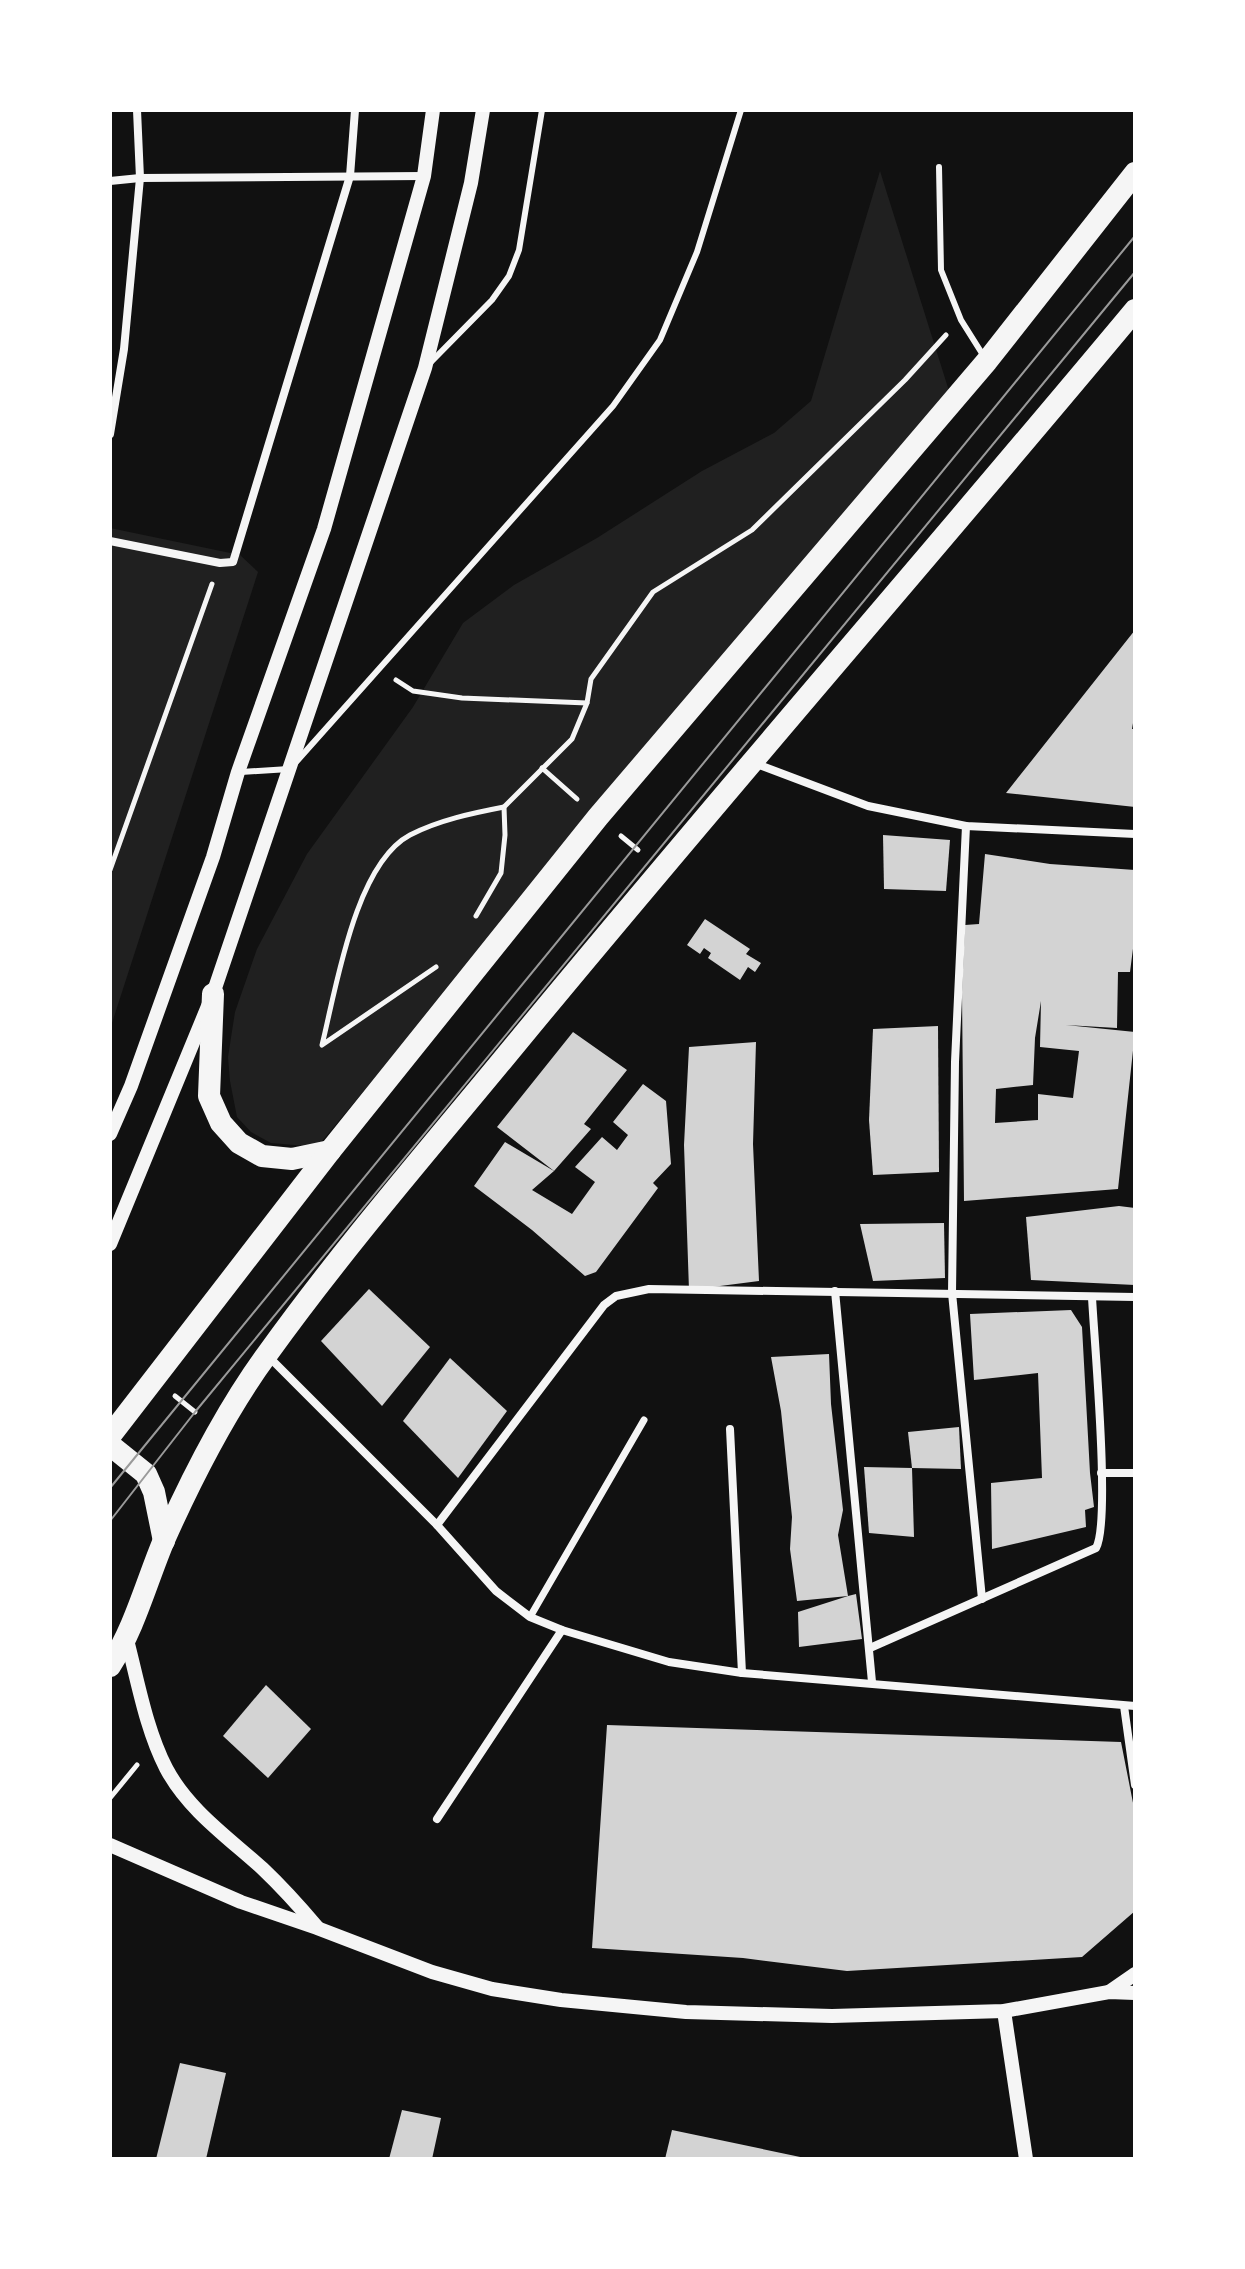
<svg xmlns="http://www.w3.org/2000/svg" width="1245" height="2269" viewBox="0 0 1245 2269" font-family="Figtree,sans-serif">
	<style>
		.green { fill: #202020 }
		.building { fill: #d3d3d3; fill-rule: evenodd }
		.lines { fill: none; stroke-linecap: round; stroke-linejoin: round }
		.path { stroke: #f5f5f5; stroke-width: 5 }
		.service { stroke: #f5f5f5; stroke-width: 6 }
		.pedestrian { stroke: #f5f5f5; stroke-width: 7 }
		.minor { stroke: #f5f5f5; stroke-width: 8 }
		.tertiary { stroke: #f5f5f5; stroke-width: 14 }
		.trunk { stroke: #f5f5f5; stroke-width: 22 }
		.tram { stroke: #9a9a9a; stroke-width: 2 }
	</style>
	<rect width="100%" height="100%" fill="#111"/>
	<g class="green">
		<polygon points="880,171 949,391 317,1147 271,1143 251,1132 237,1117 230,1081 228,1057 235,1012 257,949 307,854 413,707 463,623 514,585 597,538 702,471 774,433 811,401"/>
		<polygon points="110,528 240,555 258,572 110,1029"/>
	</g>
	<g class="building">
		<polygon points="1135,630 1135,711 1132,729 1135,729 1135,807 1006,793"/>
		<polygon points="883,835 950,840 946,891 884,889"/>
		<path d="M 985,854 L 1050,864 L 1135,870 L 1135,933 L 1130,972 L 1118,972 L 1117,1028 L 1066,1025 L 1135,1032 L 1118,1189 L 964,1201 L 962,992 L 965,925 L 979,924 ZM 1041,1001 L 1040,1047 L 1079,1051 L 1073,1098 L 1038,1094 L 1038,1120 L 995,1123 L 996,1089 L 1033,1085 L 1035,1038 Z"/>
		<polygon points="705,919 750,949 746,954 761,963 755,972 748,967 740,980 708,958 711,953 704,948 700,954 687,945"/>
		<polygon points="938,1026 939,1172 873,1175 869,1120 873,1029"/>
		<polygon points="573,1032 627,1070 584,1124 591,1129 554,1171 497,1127"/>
		<polygon points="756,1042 753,1144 759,1281 689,1290 684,1145 689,1047"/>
		<polygon points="643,1084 666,1101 671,1164 653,1183 658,1188 596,1272 585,1276 532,1230 474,1186 505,1142 554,1171 532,1190 572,1214 595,1182 575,1167 602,1137 617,1150 628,1135 613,1122"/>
		<polygon points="1119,1206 1135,1208 1135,1285 1031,1280 1026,1217"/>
		<polygon points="944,1223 945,1278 873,1281 860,1224"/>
		<polygon points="369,1289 430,1347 382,1406 321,1341"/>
		<polygon points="1071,1310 1082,1327 1090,1473 1094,1507 1085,1510 1086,1527 992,1549 991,1483 1042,1478 1038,1373 974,1380 970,1314"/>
		<polygon points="829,1354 831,1404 843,1510 838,1535 848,1596 856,1594 862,1639 799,1647 798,1612 848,1596 797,1601 790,1549 792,1517 781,1411 771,1357"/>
		<polygon points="450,1358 507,1411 458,1478 403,1421"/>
		<polygon points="959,1427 961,1469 912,1468 908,1432"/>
		<polygon points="864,1467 912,1468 914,1537 869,1533"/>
		<polygon points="266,1685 311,1729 268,1778 223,1736"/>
		<polygon points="607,1725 1121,1742 1135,1813 1135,1911 1082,1957 847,1971 743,1958 592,1948"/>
		<polygon points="180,2063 226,2073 206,2159 156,2159"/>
		<polygon points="402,2110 441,2118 432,2159 389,2159"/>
		<polygon points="672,2130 805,2158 805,2159 665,2159"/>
	</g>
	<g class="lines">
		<g class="path">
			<polyline points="396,680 413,691 462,698 587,703"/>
			<polyline points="542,768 577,799"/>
			<polyline points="621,836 638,850"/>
			<polyline points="110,870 212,584"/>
			<polyline points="476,916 501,873 505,835 504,807 572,739 587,703 591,679 653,592 752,530 905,380 946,335"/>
			<path d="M 436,967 L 322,1045 C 336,989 355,864 410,835 C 439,820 473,813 504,807"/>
			<polyline points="175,1396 195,1412"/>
			<polyline points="110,1798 137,1765"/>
		</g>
		<g class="service">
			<polyline points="939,167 941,270 961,320 983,355"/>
			<polyline points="431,362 492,300 509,276 519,250 542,110"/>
			<polyline points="297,761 613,406 660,340 697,252 741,110"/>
			<polyline points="241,772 289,769"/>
		</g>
		<polyline class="pedestrian" points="530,1617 644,1420"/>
		<g class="minor">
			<polyline points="110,181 140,178 424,176"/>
			<polyline points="110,434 124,349 140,178 137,110"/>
			<polyline points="110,541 220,563 233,562 350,176 355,110"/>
			<polyline points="754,763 868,806 966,826 1135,834"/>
			<polyline points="966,826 955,1062 952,1293 982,1599"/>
			<polyline points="835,1291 872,1682"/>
			<polyline points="267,1355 437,1525 496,1591 530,1617 562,1630 669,1662 742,1673 1135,1706"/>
			<polyline points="730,1429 742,1673"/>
			<polyline points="1101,1473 1135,1473"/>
			<polyline points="437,1525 604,1305 616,1296 649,1289 1135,1297"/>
			<path d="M 870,1648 L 1096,1548 C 1111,1522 1094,1339 1092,1297"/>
			<polyline points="1124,1706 1135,1785"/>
			<polyline points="437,1819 562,1630"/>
		</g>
		<g class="tertiary">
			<polyline points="110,1134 131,1086 213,857 238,772 324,529 424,176 433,110"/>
			<polyline points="110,1244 213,994 425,368 471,183 483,110"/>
			<path d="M 127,1640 C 138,1682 146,1729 166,1768 C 188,1810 229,1838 263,1869 C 282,1887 300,1907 317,1927"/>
			<polyline points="110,1845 241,1902 317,1928 432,1972 492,1989 561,2000 686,2012 832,2016 1004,2011 1109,1992 1135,1993"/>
			<polyline points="1109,1992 1135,1974"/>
			<polyline points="1004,2011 1026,2159"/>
		</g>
		<g class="trunk">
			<polyline points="213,994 209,1096 221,1123 239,1143 262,1156 292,1159 330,1151"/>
			<polyline points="110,1436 330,1151 598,817 987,361 1135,173"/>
			<polyline points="110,1445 146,1474 154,1492 164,1541"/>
			<path d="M 110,1666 C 135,1627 146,1583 164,1540 C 193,1475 226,1410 268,1353 C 345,1246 432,1146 515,1045 C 719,797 930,556 1135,310"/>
		</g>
		<g class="tram">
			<polyline points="110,1488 1135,236"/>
			<polyline points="110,1521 195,1412 1135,272"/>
		</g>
	</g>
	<rect width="1245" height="2269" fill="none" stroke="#ffffff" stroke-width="224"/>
</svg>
